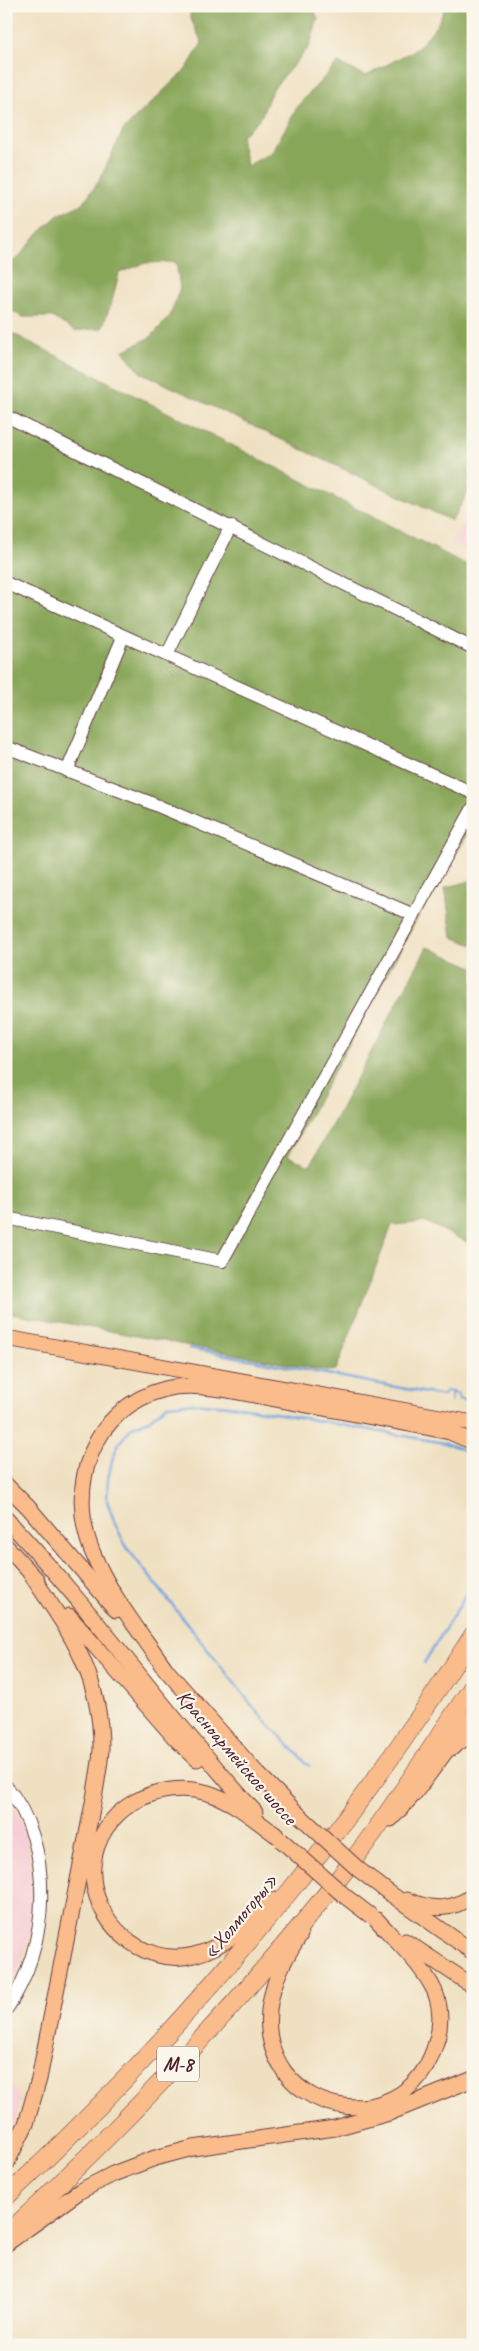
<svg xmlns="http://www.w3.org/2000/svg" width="479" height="2351" viewBox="0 0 479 2351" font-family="Caveat,sans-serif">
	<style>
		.built { fill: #f6cfd6 }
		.forest { fill: #88a659; stroke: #696242 }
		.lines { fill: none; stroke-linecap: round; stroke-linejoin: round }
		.stream { stroke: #70a4dd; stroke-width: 2.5 }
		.minor-casing { stroke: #633c42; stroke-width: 14 }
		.major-casing { stroke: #633c42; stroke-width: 17 }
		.highway-casing { stroke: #633c42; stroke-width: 19 }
		.minor { stroke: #fff; stroke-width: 12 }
		.major { stroke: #fabc8b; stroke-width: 15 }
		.highway { stroke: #fabc8b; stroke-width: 18 }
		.major-bridge-casing { stroke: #633c42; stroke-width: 17; stroke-linecap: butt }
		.major-bridge { stroke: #fabc8b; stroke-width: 15 }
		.labels { text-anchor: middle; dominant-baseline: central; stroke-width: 4.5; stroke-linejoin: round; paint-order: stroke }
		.shield { fill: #fbf7ec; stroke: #7f6065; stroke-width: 1 }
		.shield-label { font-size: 20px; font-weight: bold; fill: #4a1f2b }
		.street-label { font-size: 21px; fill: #4a1f2b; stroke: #fbf7ec }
	</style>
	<rect width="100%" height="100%" fill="#fbf7ec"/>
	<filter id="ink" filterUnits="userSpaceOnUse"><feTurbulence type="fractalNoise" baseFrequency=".02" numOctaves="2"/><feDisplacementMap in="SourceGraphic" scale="10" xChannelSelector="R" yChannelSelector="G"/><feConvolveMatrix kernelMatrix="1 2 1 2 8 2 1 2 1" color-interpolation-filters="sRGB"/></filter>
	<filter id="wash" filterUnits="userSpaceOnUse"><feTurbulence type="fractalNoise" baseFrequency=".0096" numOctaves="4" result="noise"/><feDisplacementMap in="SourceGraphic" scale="20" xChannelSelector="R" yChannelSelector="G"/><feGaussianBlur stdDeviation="1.12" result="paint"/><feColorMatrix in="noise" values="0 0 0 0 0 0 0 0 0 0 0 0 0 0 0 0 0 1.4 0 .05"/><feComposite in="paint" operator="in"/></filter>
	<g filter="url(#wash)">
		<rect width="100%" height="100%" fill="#efe0c1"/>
		<g class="built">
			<polygon points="473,506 473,554 452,543"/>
			<polygon points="6,1796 12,1804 27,1834 33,1898 30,1932 20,1968 6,1992"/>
			<polygon points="6,2082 22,2099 15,2122 6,2131"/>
		</g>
		<g class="forest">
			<polygon points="191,6 313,6 318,19 309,47 272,90 261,117 241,137 247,166 272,152 299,104 338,63 366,76 418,48 437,25 446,6 473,6 473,483 452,521 140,372 123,351 151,337 170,316 180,288 176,262 145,263 119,273 112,301 102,328 75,331 52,317 23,317 6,308 6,265 18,258 36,236 57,216 82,204 99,181 124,129 187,68 202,43 190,17"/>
			<polygon points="6,330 473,568 473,825 416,921 288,1156 310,1166 427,947 473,967 473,1245 426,1222 392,1225 336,1370 326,1371 6,1312"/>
			<polygon points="473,880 473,945 452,937 445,888"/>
		</g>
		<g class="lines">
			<g class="stream">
				<polyline points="189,1348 443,1396 446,1391 458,1394 459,1399 473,1402"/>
				<polyline points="451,1402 452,1392"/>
				<polyline points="424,1663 473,1584"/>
				<polyline points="309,1766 258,1713 127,1548 115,1524 107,1501 108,1480 112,1460 119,1443 132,1427 149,1420 167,1405 192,1403 241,1407 444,1443 459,1448 473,1457"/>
			</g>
		</g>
	</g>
	<g filter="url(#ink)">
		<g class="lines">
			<g class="minor-casing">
				<g id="minor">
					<polyline points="6,416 473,648"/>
					<polyline points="6,583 473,793"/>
					<polyline points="167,655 231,526"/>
					<polyline points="6,747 144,800 414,915"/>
					<polyline points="67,771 123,637"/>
					<polyline points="6,1218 222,1261 473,808"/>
					<path d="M 6,1786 C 56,1845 50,1948 6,2010"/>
				</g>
			</g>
			<g class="major-casing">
				<g id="major">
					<polyline points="6,1338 473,1423"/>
					<polyline points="6,1485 29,1508 116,1610"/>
					<path d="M 6,1519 C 95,1612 168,1718 255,1812"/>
					<polyline points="6,1546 37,1580"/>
					<polyline points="69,1616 175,1738 197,1759"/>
					<polyline points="161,1664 255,1771 299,1815"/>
					<path d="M 167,1671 C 141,1633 109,1594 92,1551 C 66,1486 92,1408 165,1389 C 184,1384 203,1387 222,1389 L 420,1426 L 450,1432 L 473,1442"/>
					<polyline points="452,1748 457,1743 473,1736"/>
					<polyline points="391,1819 414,1794 473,1715"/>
					<polyline points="388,1892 473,1952"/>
					<path d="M 275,1900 C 253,1922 225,1947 194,1955 C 141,1969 89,1918 93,1866 C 98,1809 157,1778 208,1793 C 234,1801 255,1820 276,1835"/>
					<path d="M 407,1900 C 431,1910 452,1912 473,1895"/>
					<path d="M 300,1935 C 191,2094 397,2168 435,2046 C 442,2027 442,2002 431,1984 C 417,1960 395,1940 377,1920"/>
					<polyline points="405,1941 473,1986"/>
					<path d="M 6,2165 L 26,2124 L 39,2079 L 95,1793 C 97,1778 101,1762 101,1747 C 101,1674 69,1631 30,1573"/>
					<polyline points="6,2244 80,2191 113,2174 155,2158 193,2148 335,2128 389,2113 473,2079"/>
				</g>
			</g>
			<g class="highway-casing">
				<g id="highway">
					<path d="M 6,2197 C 184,2030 342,1842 473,1635"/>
					<path d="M 6,2235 C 124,2125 236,2008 336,1882 C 386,1820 428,1752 473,1686"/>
				</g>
			</g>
			<use href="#minor" class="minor"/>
			<use href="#major" class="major"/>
			<use href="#highway" class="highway"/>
			<g class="major-bridge-casing">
				<g id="major-bridge">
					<polyline points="299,1815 358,1869 388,1892"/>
					<polyline points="281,1840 346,1897 371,1916"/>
				</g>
			</g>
			<use href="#major-bridge" class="major-bridge"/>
		</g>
	</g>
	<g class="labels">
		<rect class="shield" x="157" y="2046.5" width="42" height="35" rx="4"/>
		<g class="shield-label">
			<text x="178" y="2064">М-8</text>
		</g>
		<g class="street-label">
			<text transform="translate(237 1757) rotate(49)">Красноармейское шоссе</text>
			<text transform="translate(240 1916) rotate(-50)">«Холмогоры»</text>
		</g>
	</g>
	<rect width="479" height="2351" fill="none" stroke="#fbf7ec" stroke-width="25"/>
</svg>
